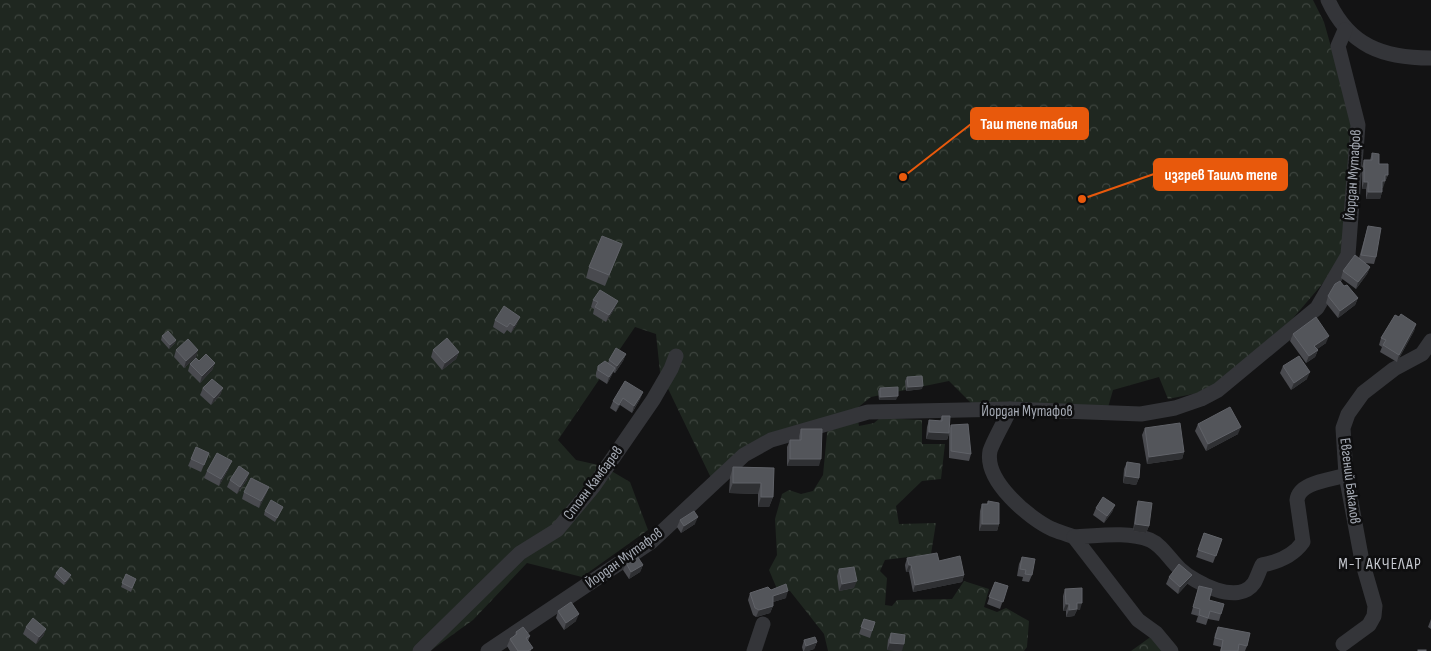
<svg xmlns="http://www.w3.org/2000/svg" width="1431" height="651" viewBox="0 0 1431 651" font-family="'Sofia Sans Condensed',sans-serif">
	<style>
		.forest { fill: url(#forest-crowns) }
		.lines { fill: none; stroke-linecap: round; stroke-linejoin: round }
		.minor { stroke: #343539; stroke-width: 15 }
		.wall { fill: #494a4f }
		.shaded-wall { fill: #2f3033 }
		.building { fill: #53555a; stroke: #606268 }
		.labels { text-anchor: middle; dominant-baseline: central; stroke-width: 5; stroke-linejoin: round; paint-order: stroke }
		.street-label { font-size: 15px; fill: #a5aab4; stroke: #0e0e0f }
		.neighbourhood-label { font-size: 16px; letter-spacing: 1px; fill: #c6c9d0; stroke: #0e0e0f }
		.leader { fill: none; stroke: #e8590c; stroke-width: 2 }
		.callout-dot { fill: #e8590c; stroke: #0e0e0f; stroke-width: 2 }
		.callout { fill: #e8590c; stroke: #e8590c; stroke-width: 2 }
		.callout-label { font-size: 16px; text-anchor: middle; font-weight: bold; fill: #fff }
	</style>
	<defs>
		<pattern id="forest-crowns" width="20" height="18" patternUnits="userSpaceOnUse" patternTransform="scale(1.25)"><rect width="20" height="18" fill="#1f2720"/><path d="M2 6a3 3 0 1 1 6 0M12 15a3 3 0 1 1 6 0" fill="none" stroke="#3d443e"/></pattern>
	</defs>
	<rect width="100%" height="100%" fill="#131314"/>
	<g class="forest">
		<polygon points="0,0 1313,0 1324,22 1352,121 1341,262 1283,330 1208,391 1168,399 1159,377 1113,390 1105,418 971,417 974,406 949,381 871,397 856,409 859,426 874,423 880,418 922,420 922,444 945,444 941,479 922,481 896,506 899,524 936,523 931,554 885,560 880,571 887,578 885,605 892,606 897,600 952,599 964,581 989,589 984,607 997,612 1006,608 1029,621 1027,647 1024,651 828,651 824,634 790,591 777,589 769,570 777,555 775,519 782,494 789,490 801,494 813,491 823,475 828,423 771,435 711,478 660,372 656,334 635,327 558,440 576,460 603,466 630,482 648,530 582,577 527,563 473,620 430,651 0,651"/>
		<polygon points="1156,633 1171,651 1131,651"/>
	</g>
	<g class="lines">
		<g class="minor">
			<path d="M 1328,0 C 1349,46 1383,58 1431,58"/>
			<path d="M 1010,409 C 1005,421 993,441 990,451 C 984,481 1029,518 1052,529 C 1059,532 1067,534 1074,537"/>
			<polyline points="1343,644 1369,625 1374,616 1375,606 1362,561 1346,475 1343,428 1348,414 1363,393 1394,369 1422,354 1431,341"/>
			<polyline points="420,651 520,553 557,530 593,487 653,400 671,369 676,356"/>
			<polyline points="488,651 651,542 744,455 771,440 868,412 1010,409 1141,414 1175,408 1201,399 1218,390 1317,308 1348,255 1358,125 1338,46 1345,30"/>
			<polyline points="754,651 763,624"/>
			<path d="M 1171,651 L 1156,633 L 1138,620 L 1074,537 C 1097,536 1128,531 1150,540 C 1162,545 1170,560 1180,569 C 1195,583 1238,606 1254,583 C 1257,578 1259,571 1262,565 C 1279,562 1293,556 1303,542 L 1297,500 C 1299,482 1331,480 1346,475"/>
		</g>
	</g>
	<g class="wall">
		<polygon points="1372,153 1379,164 1388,175 1382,188 1382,192 1380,199 1366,199 1366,189 1362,189 1362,167 1364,160 1370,160"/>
		<polygon points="1368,226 1376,257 1374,264 1365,263 1370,267 1367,274 1356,289 1341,278 1343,271 1359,258"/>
		<polygon points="622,244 605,286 586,278 589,267"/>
		<polygon points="1344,286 1358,298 1355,305 1338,318 1326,303 1328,296"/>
		<polygon points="593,300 615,308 606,322 593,314 594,309 591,307"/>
		<polygon points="1399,317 1416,324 1414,331 1397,362 1380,352 1382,347 1379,345 1381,338"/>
		<polygon points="495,320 517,324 511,333 507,330 504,334 493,327"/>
		<polygon points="1293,334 1326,343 1317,349 1318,350 1315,357 1306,363 1290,341"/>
		<polygon points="162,336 176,340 175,343 169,349 161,340"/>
		<polygon points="176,350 196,357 184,368 174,357"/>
		<polygon points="433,350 459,352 456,359 442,370 431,357"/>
		<polygon points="626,354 623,361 615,373 613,372 607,384 596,377 596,373 598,366 608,363 609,360"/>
		<polygon points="199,361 215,363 212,370 200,383 188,371 190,364"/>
		<polygon points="1283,366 1307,379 1291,390 1280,373"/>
		<polygon points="907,377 922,389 906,391 905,381"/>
		<polygon points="203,388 223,388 220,395 211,405 200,395"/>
		<polygon points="880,388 896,400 879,400 878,391"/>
		<polygon points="643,392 640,399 632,413 620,405 616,412 610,408 613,401"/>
		<polygon points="942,416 949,431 951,425 971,454 969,461 949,458 949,434 947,440 926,439 927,427 929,420 940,421"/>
		<polygon points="1198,424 1238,434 1206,451 1195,431"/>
		<polygon points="1145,428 1184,452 1182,459 1147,464 1142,435"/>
		<polygon points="801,429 819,466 787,466 787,447 790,440 799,440 799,436"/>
		<polygon points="209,453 201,472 188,466 191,459"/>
		<polygon points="1127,462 1139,478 1136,485 1123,483 1124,469"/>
		<polygon points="733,467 774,468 773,497 769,507 758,507 758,494 729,493 730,477"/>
		<polygon points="229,468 219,486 204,478 207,471"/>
		<polygon points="230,480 247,480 237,494 227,487"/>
		<polygon points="269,487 266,494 259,508 242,499 244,492"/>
		<polygon points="988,501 999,524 997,531 979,531 980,511 982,504 987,504"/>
		<polygon points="1138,501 1149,526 1146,533 1133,531 1136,508"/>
		<polygon points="1115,505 1112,512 1104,523 1093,515 1096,508"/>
		<polygon points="283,507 275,522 264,515 265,511"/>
		<polygon points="680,520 695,524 681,533 677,527"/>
		<polygon points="1204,533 1222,539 1213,563 1196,557"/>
		<polygon points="1022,557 1032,575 1029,582 1022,581 1023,577 1017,576 1019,564"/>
		<polygon points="907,558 939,561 964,575 962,582 913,592 909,572 906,572 905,565"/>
		<polygon points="626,563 643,565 640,572 629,579 623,570"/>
		<polygon points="839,569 854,588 839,591 837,576"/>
		<polygon points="56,573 69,579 64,585 54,577"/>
		<polygon points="126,574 136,579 131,592 121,587"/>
		<polygon points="1192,575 1189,582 1178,594 1166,584 1169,577"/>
		<polygon points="995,582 1008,586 1000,609 987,604"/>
		<polygon points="1199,586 1221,614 1219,621 1208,619 1206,625 1196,622 1198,616 1191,614"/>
		<polygon points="1065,589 1080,610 1077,610 1074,616 1066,617 1066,611 1063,611 1063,596"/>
		<polygon points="771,590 786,598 773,602 773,606 770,613 756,617 753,615 748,600 750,593"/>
		<polygon points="558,611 576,621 564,630 556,618"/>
		<polygon points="864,619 875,622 870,638 859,634"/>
		<polygon points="1431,619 1431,629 1428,627"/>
		<polygon points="26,627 46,629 43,636 36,644 23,634"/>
		<polygon points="1218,627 1247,646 1245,651 1220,651 1221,647 1213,645 1215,634"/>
		<polygon points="516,632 530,636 528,641 531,651 510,651 507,646 510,639 514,636"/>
		<polygon points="891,633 902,651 887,650 888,640"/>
		<polygon points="804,640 817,642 814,649 808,651 803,651 802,647"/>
	</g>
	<g class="shaded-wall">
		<polygon points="1385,175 1388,175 1385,182 1383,188 1380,188"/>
		<polygon points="1364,182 1368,182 1366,189 1362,189"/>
		<polygon points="1368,192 1382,192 1380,199 1366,199"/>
		<polygon points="1370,267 1367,274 1356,289 1358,282"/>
		<polygon points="1358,298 1355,305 1338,318 1340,311"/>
		<polygon points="618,301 615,308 606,322 609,315"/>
		<polygon points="520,317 517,324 511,333 514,326"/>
		<polygon points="1416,324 1414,331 1397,362 1399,355"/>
		<polygon points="1329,336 1326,343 1312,353 1314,346"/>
		<polygon points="176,340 175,343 169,349 170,345"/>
		<polygon points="198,350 196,357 184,368 186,361"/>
		<polygon points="1318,350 1315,357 1306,363 1309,356"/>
		<polygon points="459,352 456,359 442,370 445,363"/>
		<polygon points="626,354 623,361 615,373 617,366"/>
		<polygon points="215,363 212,370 200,383 202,376"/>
		<polygon points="615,368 612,375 607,384 609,377"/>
		<polygon points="1310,372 1307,379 1291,390 1294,383"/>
		<polygon points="923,386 922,389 906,391 908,387"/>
		<polygon points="223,388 220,395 211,405 214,398"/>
		<polygon points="643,392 640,399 632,413 634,406"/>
		<polygon points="898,396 896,400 879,400 880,397"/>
		<polygon points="623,398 620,405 616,412 619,405"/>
		<polygon points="1241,427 1238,434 1206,451 1208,444"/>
		<polygon points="929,432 949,433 947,440 926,439"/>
		<polygon points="1184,452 1182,459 1147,464 1149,457"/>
		<polygon points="790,459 821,459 819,466 787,466"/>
		<polygon points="232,461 229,468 219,486 221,479"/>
		<polygon points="249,473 247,480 237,494 240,487"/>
		<polygon points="1125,476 1139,478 1136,485 1123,483"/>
		<polygon points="733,483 761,483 758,494 729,493"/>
		<polygon points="269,487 266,494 259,508 261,501"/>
		<polygon points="761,497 773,497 769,507 758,507"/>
		<polygon points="1115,505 1112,512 1104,523 1107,516"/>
		<polygon points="698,517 695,524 681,533 684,526"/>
		<polygon points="982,524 999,524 997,531 979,531"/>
		<polygon points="1135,524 1149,526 1146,533 1133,531"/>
		<polygon points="643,565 640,572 629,579 631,572"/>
		<polygon points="909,565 911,565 909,572 906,572"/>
		<polygon points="71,575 69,579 64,585 65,582"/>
		<polygon points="964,575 962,582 913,592 915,585"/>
		<polygon points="1192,575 1189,582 1178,594 1180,587"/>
		<polygon points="857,581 854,588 839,591 842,584"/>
		<polygon points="788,591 786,598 770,603 773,596"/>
		<polygon points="1077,603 1082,603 1080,610 1077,610 1074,616 1066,617 1069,610"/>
		<polygon points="1066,604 1069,604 1066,611 1063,611"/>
		<polygon points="773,606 770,613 756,617 759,610"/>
		<polygon points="579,614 576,621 564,630 566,623"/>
		<polygon points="46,629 43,636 36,644 39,637"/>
		<polygon points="817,642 814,649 808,651 804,651 806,646"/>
		<polygon points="890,643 904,644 902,651 887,650"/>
	</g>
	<g class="building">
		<polygon points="1372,153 1379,154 1379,164 1388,164 1388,175 1385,175 1385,181 1382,181 1382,192 1368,192 1368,182 1364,182 1364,160 1372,160"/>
		<polygon points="1368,226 1381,228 1376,257 1361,255"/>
		<polygon points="602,236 622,244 609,275 589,267"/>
		<polygon points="1355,255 1370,267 1358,282 1343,271"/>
		<polygon points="1340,281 1344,286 1347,285 1358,298 1340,311 1328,296 1335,284"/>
		<polygon points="600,290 618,301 609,315 595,307 598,302 593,300"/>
		<polygon points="504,306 520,317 514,326 510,323 507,327 495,320"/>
		<polygon points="1401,314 1416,324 1399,355 1383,345 1386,340 1381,338 1395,315 1399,317"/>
		<polygon points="1316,317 1329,336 1314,346 1318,350 1309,356 1293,334"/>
		<polygon points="168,331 176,340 170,345 162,336"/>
		<polygon points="447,338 459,352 445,363 433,350"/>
		<polygon points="188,339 198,350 186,361 176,350"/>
		<polygon points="616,348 626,354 617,366 609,360"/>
		<polygon points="206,354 215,363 202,376 190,364 196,358 199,361"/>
		<polygon points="1299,356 1310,372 1294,383 1283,366"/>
		<polygon points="605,361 615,368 609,377 598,370 598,366"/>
		<polygon points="922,376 923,386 908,387 907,377"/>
		<polygon points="212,379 223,388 214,398 203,388"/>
		<polygon points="625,381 643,392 634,406 623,398 619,405 613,401"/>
		<polygon points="898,387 898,396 880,397 880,388"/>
		<polygon points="1230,407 1241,427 1208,444 1198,424"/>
		<polygon points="942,416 950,416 949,433 929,432 929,420 942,421"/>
		<polygon points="1180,423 1184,452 1149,457 1145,428"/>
		<polygon points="968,424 971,454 951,451 951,425"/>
		<polygon points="801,429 822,429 821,459 790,459 790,440 801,440"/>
		<polygon points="196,447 209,453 204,465 191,459"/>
		<polygon points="217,453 232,461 221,479 207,471"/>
		<polygon points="1127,462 1140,464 1139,478 1125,476"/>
		<polygon points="239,466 249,473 240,487 230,480"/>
		<polygon points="733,467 774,468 773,497 761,497 761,483 733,483"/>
		<polygon points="251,478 269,487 261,501 244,492"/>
		<polygon points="1103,497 1115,505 1107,516 1096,508"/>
		<polygon points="271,500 283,507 277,518 265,511"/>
		<polygon points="988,501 999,503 999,524 982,524 982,504 988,504"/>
		<polygon points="1138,501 1152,503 1149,526 1135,524"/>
		<polygon points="694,511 698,517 684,526 680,520"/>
		<polygon points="1204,533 1222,539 1216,556 1198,550"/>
		<polygon points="937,553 939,561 960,556 964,575 915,585 911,565 909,565 907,558"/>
		<polygon points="637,556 643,565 631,572 626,563"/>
		<polygon points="1022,557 1035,559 1032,575 1025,574 1026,570 1020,569"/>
		<polygon points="1179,564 1192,575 1180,587 1169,577"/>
		<polygon points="61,567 71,575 65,582 56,573"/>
		<polygon points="854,567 857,581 842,584 839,569"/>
		<polygon points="126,574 136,579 132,588 122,583"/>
		<polygon points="995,582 1008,586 1003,602 989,597"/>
		<polygon points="786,584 788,591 773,596 773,606 759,610 755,608 750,593 768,587 771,590"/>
		<polygon points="1199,586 1212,589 1209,600 1224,604 1221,614 1210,611 1208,618 1199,615 1200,609 1193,607"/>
		<polygon points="1082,588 1082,603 1077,603 1077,609 1069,610 1069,604 1066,604 1065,589"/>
		<polygon points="571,602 579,614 566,623 558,611"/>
		<polygon points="33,618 46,629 39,637 26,627"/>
		<polygon points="864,619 875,622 872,631 861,627"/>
		<polygon points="523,627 530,636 526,638 533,648 528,651 518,651 510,639 517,634 516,632"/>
		<polygon points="1218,627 1250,633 1247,646 1239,644 1238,651 1221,651 1223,640 1215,638"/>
		<polygon points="891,633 905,635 904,644 890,643"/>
		<polygon points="815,637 817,642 806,646 804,640"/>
		<rect x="1418" y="650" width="8" height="1"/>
	</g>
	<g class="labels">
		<g class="street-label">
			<text transform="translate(1353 175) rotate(-86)">Йордан Мутафов</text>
			<text x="1027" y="411">Йордан Мутафов</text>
			<text transform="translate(1350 481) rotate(83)">Евгений Бакалов</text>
			<text transform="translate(593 483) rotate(-53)">Стоян Камбарев</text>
			<text transform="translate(624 558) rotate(-36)">Йордан Мутафов</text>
		</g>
		<g class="neighbourhood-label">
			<text x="1380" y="564">М-Т АКЧЕЛАР</text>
		</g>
	</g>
	<path class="leader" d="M903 177L971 124M1082 199L1154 174"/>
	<g class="callout-dot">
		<circle cx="903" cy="177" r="5"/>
		<circle cx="1082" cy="199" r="5"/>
	</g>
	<g class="callout">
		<rect x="971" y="108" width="117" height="31" rx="5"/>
		<rect x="1154" y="159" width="133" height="31" rx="5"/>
	</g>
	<g class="callout-label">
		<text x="1029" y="129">Таш тепе табия</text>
		<text x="1221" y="180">изгрев Ташлъ тепе</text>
	</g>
</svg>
